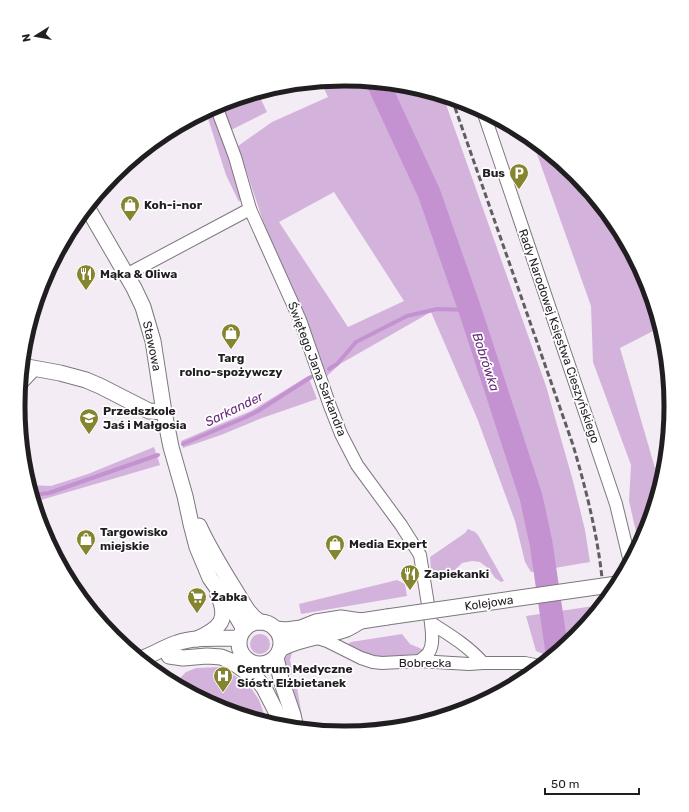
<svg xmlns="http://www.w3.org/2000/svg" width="689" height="812" viewBox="0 0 689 812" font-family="Rubik,sans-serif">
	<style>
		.green { fill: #d3b3db; fill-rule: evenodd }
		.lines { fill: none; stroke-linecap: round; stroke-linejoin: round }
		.stream { stroke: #c492d1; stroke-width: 4 }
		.river { stroke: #c492d1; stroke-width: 23 }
		.minor-casing { stroke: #7c767d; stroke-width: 14 }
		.tertiary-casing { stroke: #7c767d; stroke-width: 17 }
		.minor { stroke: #fff; stroke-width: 12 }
		.tertiary { stroke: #fff; stroke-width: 15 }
		.rail { stroke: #615d62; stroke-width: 3; stroke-dasharray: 6 3; stroke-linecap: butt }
		.tertiary-bridge-casing { stroke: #7c767d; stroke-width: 17; stroke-linecap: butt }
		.tertiary-bridge { stroke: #fff; stroke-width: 15 }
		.labels { text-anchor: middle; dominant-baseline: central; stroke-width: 3.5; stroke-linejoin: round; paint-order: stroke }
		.poi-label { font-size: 12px; font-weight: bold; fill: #211e21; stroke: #fff; text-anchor: start }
		.street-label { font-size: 12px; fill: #211e21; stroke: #fff }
		.water-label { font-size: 13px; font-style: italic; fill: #6a2d79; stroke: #fff }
		.rim { fill: none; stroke: #211e21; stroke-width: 5 }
	</style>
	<rect width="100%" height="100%" fill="#f3ecf4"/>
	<g class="green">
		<path d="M 345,80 L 408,86 L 443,96 L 546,386 L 573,481 L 585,530 L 590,562 L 531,572 L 525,562 L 515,521 L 477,418 L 431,312 L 340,364 L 327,376 L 266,230 L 238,146 L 272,122 L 328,97 L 321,82 ZM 334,192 L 404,301 L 348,327 L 279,222 Z"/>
		<polygon points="258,93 267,112 231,130 222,104"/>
		<polygon points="213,108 242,196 239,202 226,175 206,112"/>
		<polygon points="532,140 576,175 616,225 639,268 657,329 620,348 655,468 665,465 665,470 646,531 639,545 629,501 631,465 593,362 591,306"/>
		<polygon points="308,376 317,399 262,418 221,435 183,448 181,441 251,411"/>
		<polygon points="154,447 160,465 34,502 29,485 51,486 88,474"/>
		<polygon points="468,529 475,532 478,535 504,581 501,582 495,578 489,569 484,565 480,562 472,561 462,563 454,571 441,572 431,571 430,557 465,533"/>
		<polygon points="397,580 405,584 407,596 301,614 299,604"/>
		<polygon points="594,606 594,614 575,637 551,657 536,651 526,616"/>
		<circle cx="260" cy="644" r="10"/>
		<polygon points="402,634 410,644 424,650 417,654 382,657 368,654 348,644 351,642"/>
		<path d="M 293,649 L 290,660 L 293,673 L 290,675 L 285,676 C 282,662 282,660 293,649 Z"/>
		<polygon points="221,667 249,685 259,700 267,722 229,710 228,706 215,705 174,684 186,672 196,668"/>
		<polygon points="296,682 302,716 286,685"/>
	</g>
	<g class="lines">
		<g class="stream">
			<polyline points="329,369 337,364 356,342 407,316 437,309 470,310"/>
			<polyline points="183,444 244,418 258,411 311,377"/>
			<polyline points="32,495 49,493 158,455"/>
		</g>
		<polyline class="river" points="378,83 429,193 470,310 531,497 541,543 557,652"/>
		<g class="minor-casing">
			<g id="minor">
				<path d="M 216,106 L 235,157 L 250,209 L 300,320 L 330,406 L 341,434 L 357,465 L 401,525 L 420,555 L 431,623 C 450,635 468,646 483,663"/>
				<polyline points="483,111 616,504 630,562"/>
				<polyline points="126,275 250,209"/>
				<polyline points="20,385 35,369"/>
				<polyline points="315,637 327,641 361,658 373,662 382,663 419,661 469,664 483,663 525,663 540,666"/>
				<path d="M 419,661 C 422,659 427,656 429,652 C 434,644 432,632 431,623"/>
			</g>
		</g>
		<g class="tertiary-casing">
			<g id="tertiary">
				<polyline points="87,207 134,288 143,307 153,341 164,412 171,447 185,496 191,524 197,547 210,578 234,612 244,629"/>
				<polyline points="22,366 60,373 86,380 100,386 149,411 164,412"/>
				<path d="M 199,526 C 209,548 222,569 235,590 C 242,601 248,615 260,622"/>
				<circle cx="260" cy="643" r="21"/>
				<polyline points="276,629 286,630 301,628 316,622 341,618 361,621 387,617"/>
				<path d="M 197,639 C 219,629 230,620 218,595"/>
				<path d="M 280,649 C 300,638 323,637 344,630 C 350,628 355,624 361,621"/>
				<polyline points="169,656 183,658 207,656 221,657 231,661 258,680 264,688 281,721"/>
				<polyline points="276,658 282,683 293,715 296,728"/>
				<path d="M 140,659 C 153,655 164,647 177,643 C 196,636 219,639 239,638"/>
			</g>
		</g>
		<use href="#minor" class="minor"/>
		<use href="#tertiary" class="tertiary"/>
		<path class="rail" d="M 452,99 L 573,445 C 588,496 601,548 604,602"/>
		<g class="tertiary-bridge-casing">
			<polyline id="tertiary-bridge" points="387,617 617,584"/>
		</g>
		<use href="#tertiary-bridge" class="tertiary-bridge"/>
	</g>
	<defs>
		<g id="parking-pin" transform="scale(1)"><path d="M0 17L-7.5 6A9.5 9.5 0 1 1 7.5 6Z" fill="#85852f" stroke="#fff"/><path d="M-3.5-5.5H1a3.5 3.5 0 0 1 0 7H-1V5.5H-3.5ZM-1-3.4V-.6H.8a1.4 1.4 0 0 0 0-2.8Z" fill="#fff"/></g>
		<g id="shop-pin" transform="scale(1)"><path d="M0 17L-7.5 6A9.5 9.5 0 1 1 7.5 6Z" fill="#85852f" stroke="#fff"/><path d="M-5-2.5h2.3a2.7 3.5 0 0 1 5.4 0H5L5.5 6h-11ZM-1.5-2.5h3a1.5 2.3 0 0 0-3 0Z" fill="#fff"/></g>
		<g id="restaurant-pin" transform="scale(1)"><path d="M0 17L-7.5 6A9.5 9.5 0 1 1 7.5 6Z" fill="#85852f" stroke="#fff"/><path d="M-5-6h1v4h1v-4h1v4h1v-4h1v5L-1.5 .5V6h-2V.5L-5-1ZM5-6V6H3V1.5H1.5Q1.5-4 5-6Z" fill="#fff"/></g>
		<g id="school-pin" transform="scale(1)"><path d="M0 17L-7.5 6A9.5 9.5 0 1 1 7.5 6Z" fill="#85852f" stroke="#fff"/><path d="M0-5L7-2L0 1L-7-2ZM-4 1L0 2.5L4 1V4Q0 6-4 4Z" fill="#fff"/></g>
		<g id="supermarket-pin" transform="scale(1)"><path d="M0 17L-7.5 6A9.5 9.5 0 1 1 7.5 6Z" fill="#85852f" stroke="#fff"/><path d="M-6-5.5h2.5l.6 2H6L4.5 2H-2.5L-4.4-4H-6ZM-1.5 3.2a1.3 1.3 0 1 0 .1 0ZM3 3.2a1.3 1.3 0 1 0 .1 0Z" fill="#fff"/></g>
		<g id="hospital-pin" transform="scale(1)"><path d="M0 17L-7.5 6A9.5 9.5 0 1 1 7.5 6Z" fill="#85852f" stroke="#fff"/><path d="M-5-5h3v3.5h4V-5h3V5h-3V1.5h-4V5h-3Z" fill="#fff"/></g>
	</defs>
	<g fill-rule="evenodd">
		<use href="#parking-pin" x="519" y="173"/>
		<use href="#shop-pin" x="130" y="205"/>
		<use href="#restaurant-pin" x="86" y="274"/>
		<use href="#shop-pin" x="231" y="333"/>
		<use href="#school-pin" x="89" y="418"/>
		<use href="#shop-pin" x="86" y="539"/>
		<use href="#shop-pin" x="335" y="544"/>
		<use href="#restaurant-pin" x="410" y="574"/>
		<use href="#supermarket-pin" x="197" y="597"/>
		<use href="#hospital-pin" x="223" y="676"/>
	</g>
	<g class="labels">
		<g class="poi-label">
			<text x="505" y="173" text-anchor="end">Bus</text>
			<text x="144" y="205">Koh-i-nor</text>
			<text x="100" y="274">Mąka &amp; Oliwa</text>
			<text x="231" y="358" text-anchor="middle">Targ<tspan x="231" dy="14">rolno-spożywczy</tspan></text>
			<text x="103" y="411">Przedszkole<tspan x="103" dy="14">Jaś i Małgosia</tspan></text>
			<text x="100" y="532">Targowisko<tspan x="100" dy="14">miejskie</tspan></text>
			<text x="349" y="544">Media Expert</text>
			<text x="424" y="574">Zapiekanki</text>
			<text x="211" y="597">Żabka</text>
			<text x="237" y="669">Centrum Medyczne<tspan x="237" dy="14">Sióstr Elżbietanek</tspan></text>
		</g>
		<g class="street-label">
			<text transform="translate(559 336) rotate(71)">Rady Narodowej Księstwa Cieszyńskiego</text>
			<text transform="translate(152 346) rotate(78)">Stawowa</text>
			<text transform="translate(317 369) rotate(69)">Świętego Jana Sarkandra</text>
			<text transform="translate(489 603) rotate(-8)">Kolejowa</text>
			<text x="425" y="663">Bobrecka</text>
		</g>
		<g class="water-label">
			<text transform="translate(486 362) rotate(72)">Bobrówka</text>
			<text transform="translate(234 409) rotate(-26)">Sarkander</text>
		</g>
	</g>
	<path d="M0 0H689V812H0ZM344 86H345A319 319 0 0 1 664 405V407A319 319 0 0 1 345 726H344A319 319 0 0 1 25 407V405A319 319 0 0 1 344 86Z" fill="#fff" fill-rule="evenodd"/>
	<path class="rim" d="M344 86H345A319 319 0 0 1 664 405V407A319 319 0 0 1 345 726H344A319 319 0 0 1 25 407V405A319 319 0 0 1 344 86Z"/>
	<g transform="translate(36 36) rotate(259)" stroke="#ffffff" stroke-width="3" paint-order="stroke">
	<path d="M0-3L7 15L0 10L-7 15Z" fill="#211e21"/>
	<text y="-6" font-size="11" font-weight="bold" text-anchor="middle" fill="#211e21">N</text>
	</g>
	<path d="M545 788v6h94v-6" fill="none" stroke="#211e21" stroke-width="2"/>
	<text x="551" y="788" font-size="12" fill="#211e21" stroke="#ffffff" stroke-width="3" paint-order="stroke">50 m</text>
</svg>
